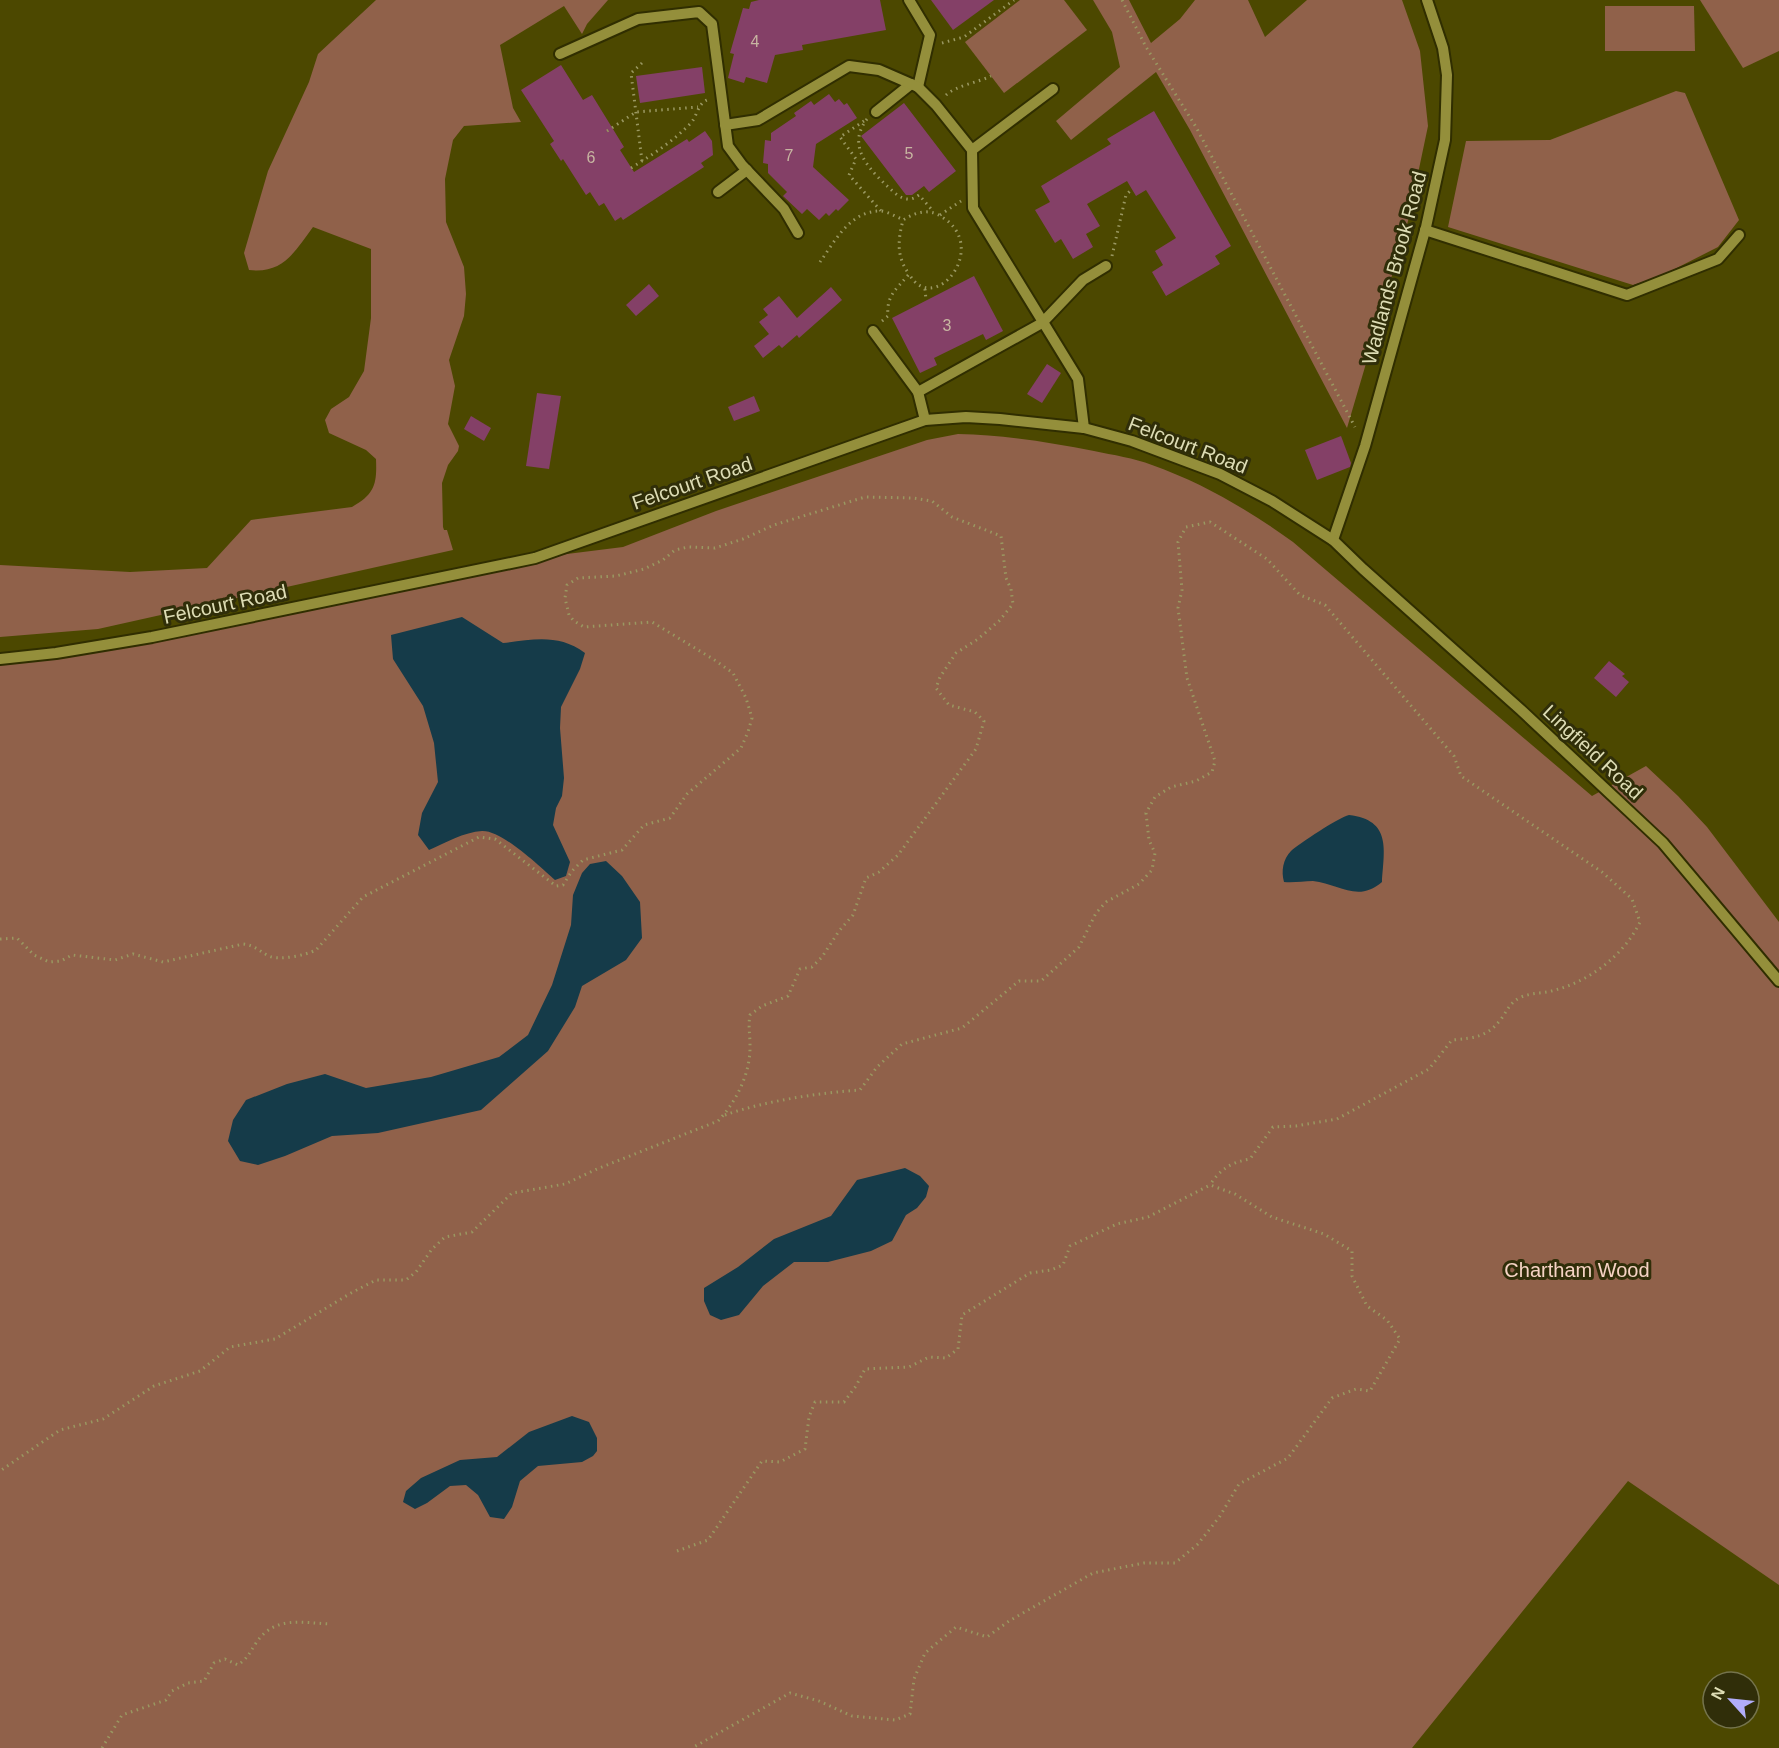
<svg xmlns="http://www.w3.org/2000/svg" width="1779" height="1748" viewBox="0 0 1779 1748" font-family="Helvetica,sans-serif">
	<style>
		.green { fill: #90614a }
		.water { fill: #153b49 }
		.building { fill: #844067 }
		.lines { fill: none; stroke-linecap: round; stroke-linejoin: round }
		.minor-casing { stroke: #302e00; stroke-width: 14 }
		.path { stroke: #9a9861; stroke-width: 3; stroke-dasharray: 1.5 4.5; stroke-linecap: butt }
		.minor { stroke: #948f3b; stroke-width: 10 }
		.labels { text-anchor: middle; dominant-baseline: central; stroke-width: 6; stroke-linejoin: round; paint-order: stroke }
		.number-label { font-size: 16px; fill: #c7b5a1 }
		.street-label { font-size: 20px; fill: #dddcb4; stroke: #302e09 }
		.park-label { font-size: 20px; fill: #f6d3c4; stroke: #302e09 }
	</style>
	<rect width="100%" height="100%" fill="#4c4800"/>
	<g class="green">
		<path d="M 376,0 L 608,0 L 587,24 L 582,34 L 564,6 L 500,45 L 513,108 L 521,122 L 464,126 L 453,140 L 445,179 L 446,222 L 464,267 L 466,294 L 464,316 L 449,360 L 455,386 L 448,424 L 459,446 L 458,451 L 448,465 L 442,483 L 443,527 L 444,530 L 447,530 L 453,550 L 98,629 L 0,637 L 0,565 L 130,572 L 207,568 L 251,520 L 352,507 C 375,494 377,484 376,459 L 366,450 L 329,433 L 325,420 L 331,409 L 349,397 L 364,371 L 371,318 L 371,249 L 313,227 C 295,251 284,274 249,270 L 244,253 L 268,171 L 309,82 L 318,54 Z"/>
		<polygon points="1020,0 1064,0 1087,30 1004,93 965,42"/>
		<polygon points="1093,0 1129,0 1151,43 1180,19 1195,0 1248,0 1265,37 1307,0 1402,0 1420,51 1428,126 1408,221 1347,428 1190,130 1156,72 1071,140 1056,121 1120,67 1112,32"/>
		<polygon points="1700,0 1779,0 1779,51 1743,68"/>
		<polygon points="1605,6 1694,6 1695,51 1605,51"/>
		<polygon points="1676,91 1685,93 1739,220 1718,247 1661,276 1633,285 1448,227 1466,141 1550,140"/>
		<path d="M 958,434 C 1005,435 1049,442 1094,451 C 1113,455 1134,458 1152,465 C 1203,483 1250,511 1293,542 L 1592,796 L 1646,766 L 1678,796 L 1707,827 L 1779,922 L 1779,1585 L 1628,1481 L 1412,1748 L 0,1748 L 0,659 L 56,653 L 535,558 L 623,547 L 716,511 L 927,440 Z"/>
	</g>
	<g class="water">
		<path d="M 462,617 L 503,643 C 532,640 558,633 585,653 L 580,669 L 561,707 L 560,728 L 564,778 L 562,796 L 556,808 L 553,825 L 570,862 L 566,876 L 555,880 C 540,867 502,830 482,831 C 464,832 445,843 429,850 L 418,835 L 422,813 L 438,782 L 434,743 L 423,706 L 393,659 L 391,635 Z"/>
		<path d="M 1349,815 C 1392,820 1384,850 1382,882 C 1358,903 1339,884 1313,881 C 1303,881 1294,883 1284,882 C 1281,871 1283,859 1291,851 C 1300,843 1338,818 1349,815 Z"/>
		<polygon points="606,861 622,876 640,902 642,938 626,960 582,986 575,1007 548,1051 481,1110 378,1133 332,1136 285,1156 258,1165 240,1161 228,1141 233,1120 246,1100 287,1084 325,1074 366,1088 431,1077 499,1057 528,1035 552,985 571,925 573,895 582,873 590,864"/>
		<polygon points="905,1168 920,1176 929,1186 926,1197 917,1208 906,1215 892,1241 871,1251 828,1262 794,1262 763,1286 739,1315 721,1320 710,1315 704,1301 704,1288 738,1267 774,1239 831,1216 857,1180"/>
		<polygon points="572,1416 589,1422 597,1438 597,1451 593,1456 582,1462 538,1466 520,1481 512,1507 504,1519 490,1517 478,1495 466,1485 450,1486 427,1503 415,1509 403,1502 406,1491 421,1478 460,1460 497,1457 529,1432"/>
	</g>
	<g class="building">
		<polygon points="759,0 880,0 886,30 802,45 803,50 775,55 767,83 746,77 744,83 728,78 734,54 730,53 743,8 749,9 751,2"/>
		<polygon points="931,0 994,0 953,30"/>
		<polygon points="561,65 583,100 592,95 624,147 620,150 634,172 687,139 689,142 705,131 712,141 713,155 701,163 704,167 623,220 621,217 615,221 604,203 599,206 590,192 586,195 563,159 561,161 550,144 554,141 521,90"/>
		<polygon points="702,67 705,93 640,103 636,76"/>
		<polygon points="829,94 835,102 839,99 844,105 847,103 857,118 816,144 813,167 849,200 838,211 836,209 829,216 826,213 819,220 807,209 802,214 783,196 787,192 768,173 768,164 763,163 765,140 771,141 771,133 796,116 794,113 811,101 814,105"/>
		<polygon points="904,103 956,171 929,192 924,186 912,195 906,195 861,136"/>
		<polygon points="1154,111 1231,246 1215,256 1220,264 1166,296 1152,272 1163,265 1155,251 1176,238 1146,190 1136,196 1127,181 1087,204 1100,226 1086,234 1093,247 1073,259 1061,239 1055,243 1035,210 1050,202 1041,186 1111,144 1107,139"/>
		<polygon points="974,276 1003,331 986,340 983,334 934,358 937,365 920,373 892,318"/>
		<polygon points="649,284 659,296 636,316 626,305"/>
		<polygon points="831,287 842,300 799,338 797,335 782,348 779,345 763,358 754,346 769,334 759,322 768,315 763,309 779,296 797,318"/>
		<polygon points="1047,364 1061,373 1042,403 1027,394"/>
		<polygon points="537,393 561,396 549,469 526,466"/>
		<polygon points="754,396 760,411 734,421 728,407"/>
		<polygon points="471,416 491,428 484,441 464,429"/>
		<polygon points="1341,436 1351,463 1350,467 1317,480 1305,450"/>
		<polygon points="1609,661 1625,674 1622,676 1629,682 1616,697 1594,678"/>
	</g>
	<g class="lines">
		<g class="minor-casing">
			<g id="minor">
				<polyline points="909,0 930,35 918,87"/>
				<polyline points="560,54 638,19 699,12 712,24 728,146 742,165 784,209 798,233"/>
				<polyline points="876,112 911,84"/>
				<polyline points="725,125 758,120 849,66 879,70 918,87 936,105 972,150 973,208 1078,379 1084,428"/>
				<polyline points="972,150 1053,89"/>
				<polyline points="718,192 747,170"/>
				<polyline points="1425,230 1627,295 1718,259 1739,235"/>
				<polyline points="873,331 918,392 925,420"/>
				<polyline points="918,392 1042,323 1083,280 1106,266"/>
				<polyline points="1333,540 1365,446 1426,227 1445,140 1447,75 1443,48 1427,0"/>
				<polyline points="0,659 56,653 152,637 535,558 925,420 966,417 1000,419 1084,428 1132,441 1220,474 1272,501 1333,540 1363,569 1521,710 1663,843 1779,981"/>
			</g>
		</g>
		<g class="path">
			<polyline points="1122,0 1146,47 1196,127 1355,427"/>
			<polyline points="942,43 964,37 1014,0"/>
			<polyline points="642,63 631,73 642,161"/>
			<path d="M 946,95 C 957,85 977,83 991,76"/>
			<path d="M 867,119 C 847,145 867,167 886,185 C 893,191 900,200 910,199 C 913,199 916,197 919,195 L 933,211"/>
			<polyline points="864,121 840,137 856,159 849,175 881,211"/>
			<polyline points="607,131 636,112 698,107"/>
			<path d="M 631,168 C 652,155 672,142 690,124 C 698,116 697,102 710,99"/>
			<polyline points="940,215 961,201"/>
			<polyline points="1112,256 1126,195 1132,189"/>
			<path d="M 820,262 C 835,241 850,211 880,211 C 887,211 896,217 902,219"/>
			<polyline points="925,289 926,300"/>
			<path d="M 882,321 L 888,316 C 886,295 897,289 909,274 C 896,256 898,240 903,220 C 916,212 929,208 942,217 C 991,247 934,318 909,274"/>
			<path d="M 0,939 L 17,938 L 34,955 L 49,962 L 61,961 L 72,955 L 115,960 L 133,954 L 163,962 L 243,944 C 254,945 259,951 269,956 C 279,961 306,955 316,950 L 363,897 L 479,837 L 495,839 L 556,886 L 563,885 L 572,871 L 583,860 L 622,850 L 644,825 L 670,818 L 687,794 L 741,748 L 748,732 L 752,718 L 746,698 L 733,673 L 713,659 L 652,622 L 584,627 L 574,621 L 569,615 L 565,598 L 567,585 L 578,578 L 616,576 L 644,569 L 663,560 L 675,550 L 688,547 L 715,548 L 743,539 L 774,525 L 865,497 L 913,498 L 932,501 L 952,517 L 1001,536 L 1006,578 L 1011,589 L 1013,604 L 999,621 L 978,639 L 956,653 L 940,677 L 936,688 L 949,705 L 975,712 L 984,721 L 976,749 L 898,855 L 879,872 L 866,878 L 853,915 L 839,931 L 822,957 L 812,967 L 800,969 L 788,996 L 762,1006 L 750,1015 C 748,1026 750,1034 750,1044 C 751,1072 737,1101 718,1121 L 597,1169 L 565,1184 L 512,1193 L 472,1232 L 445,1237 L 432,1249 L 416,1272 L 406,1280 L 376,1280 L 351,1293 L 275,1339 L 230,1347 L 200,1371 L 154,1386 L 103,1419 L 60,1430 L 0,1471"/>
			<path d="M 725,1115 C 765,1101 818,1093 860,1090 L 877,1067 L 902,1044 L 962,1028 L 1019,981 L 1041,981 L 1079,947 L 1096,913 L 1106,902 L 1139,884 L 1152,870 L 1155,853 L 1149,840 L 1146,813 L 1155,797 L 1171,787 L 1196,781 L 1212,772 L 1215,761 L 1187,678 L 1178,608 L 1182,590 L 1178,542 L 1186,527 L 1210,522 L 1267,559 L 1300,595 L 1325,605 L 1454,756 L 1461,776 L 1602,872 L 1632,899 L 1640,922 C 1624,955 1590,981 1555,990 C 1543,994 1531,992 1519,998 C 1510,1003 1507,1011 1501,1019 C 1488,1037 1474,1038 1452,1040 L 1429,1069 L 1337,1119 L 1296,1126 L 1273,1127 L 1250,1159 C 1232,1162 1220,1169 1210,1185"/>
			<polyline points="677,1551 708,1540 762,1461 780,1462 805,1449 809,1417 815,1402 844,1402 856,1386 865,1369 909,1367 929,1357 946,1358 958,1349 962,1315 1030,1273 1051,1270 1063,1265 1070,1246 1117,1224 1148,1217 1210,1185 1235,1194 1272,1217 1324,1234 1352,1251 1352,1276 1367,1306 1387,1320 1400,1339 1370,1391 1356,1389 1332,1398 1288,1458 1239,1484 1220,1516 1198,1544 1175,1563 1144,1563 1093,1573 1009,1621 987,1637 956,1627 925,1653 914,1679 910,1714 895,1720 852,1716 819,1701 790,1693 692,1748"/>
			<path d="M 102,1748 L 122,1715 L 166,1700 L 172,1691 L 188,1683 L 204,1681 L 214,1663 L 225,1659 L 238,1665 C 249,1657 249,1653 256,1643 C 275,1615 302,1623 331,1624"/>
		</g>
		<use href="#minor" class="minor"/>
	</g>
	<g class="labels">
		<g class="number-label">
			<text x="755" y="41">4</text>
			<text x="909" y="153">5</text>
			<text x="789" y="155">7</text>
			<text x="591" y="157">6</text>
			<text x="947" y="325">3</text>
		</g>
		<g class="street-label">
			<text transform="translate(1394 268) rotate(-75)">Wadlands Brook Road</text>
			<text transform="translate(1188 445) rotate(21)">Felcourt Road</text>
			<text transform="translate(692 483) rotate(-19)">Felcourt Road</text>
			<text transform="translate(225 604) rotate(-12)">Felcourt Road</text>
			<text transform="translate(1593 752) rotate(43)">Lingfield Road</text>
		</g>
		<g class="park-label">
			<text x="1577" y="1270">Chartham Wood</text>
		</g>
	</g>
	<g transform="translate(1731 1700) rotate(297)"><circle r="28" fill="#302e09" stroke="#75744d" stroke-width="1.5"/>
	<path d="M0-4.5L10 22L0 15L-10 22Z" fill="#b1adfa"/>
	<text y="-9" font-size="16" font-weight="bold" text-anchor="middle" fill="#dddcb4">N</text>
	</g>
</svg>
